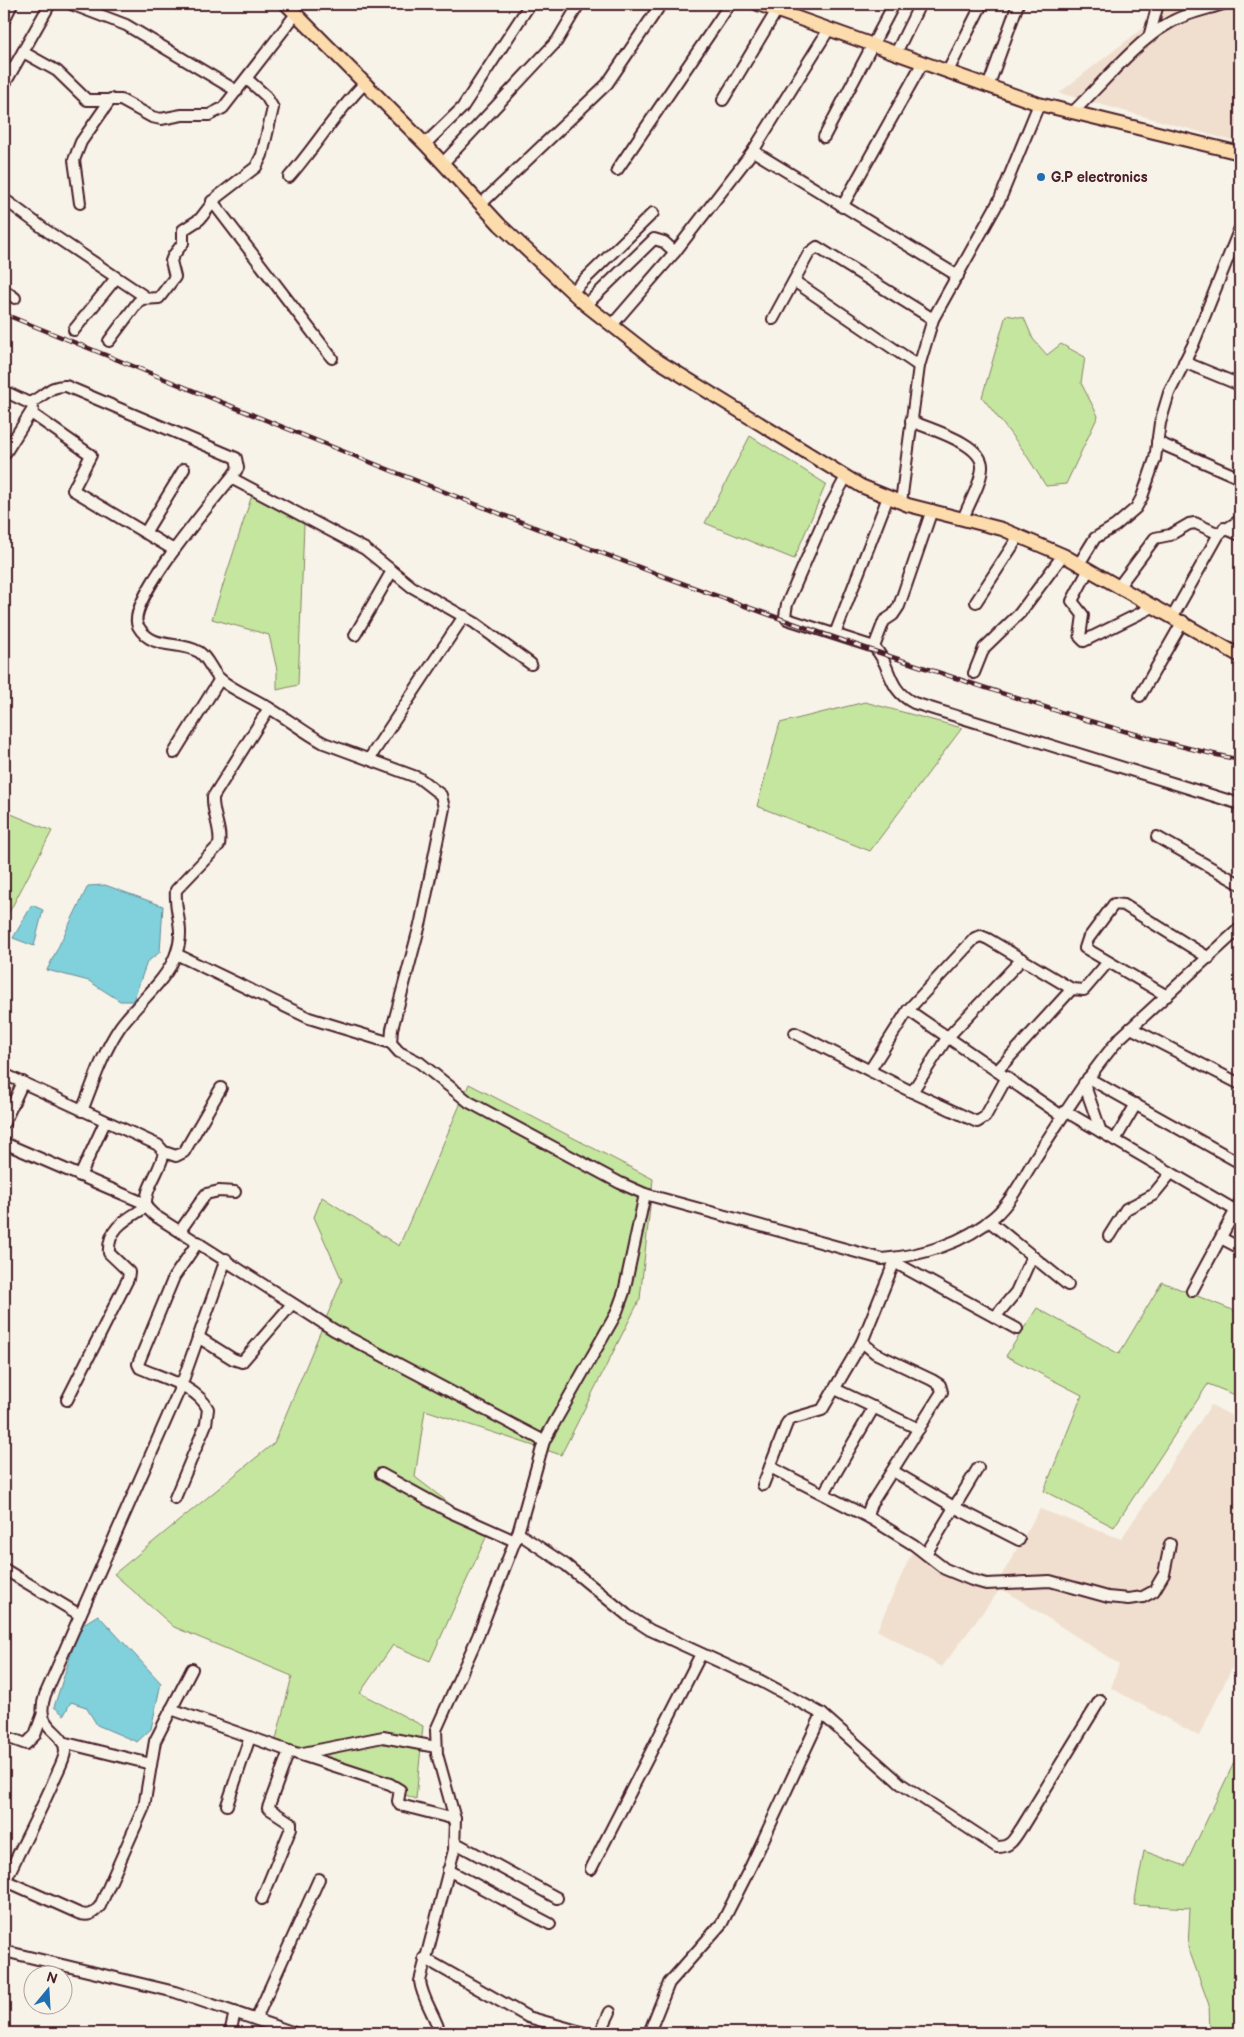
<svg xmlns="http://www.w3.org/2000/svg" width="1244" height="2037" viewBox="0 0 1244 2037" font-family="'Balsamiq Sans',sans-serif">
	<style>
		.built { fill: #f0dfce }
		.green { fill: #c4e69f; stroke: #878265 }
		.water { fill: #80d1db; stroke: #6a8a95 }
		.lines { fill: none; stroke-linecap: round; stroke-linejoin: round }
		.minor-casing { stroke: #4a1f2b; stroke-width: 14 }
		.major-casing { stroke: #4a1f2b; stroke-width: 16 }
		.minor { stroke: #f7f3e8; stroke-width: 10 }
		.major { stroke: #fcdcac; stroke-width: 12 }
		.rail-casing { stroke: #4a1f2b; stroke-width: 4.5 }
		.rail { stroke: #f7f3e8; stroke-width: 2.5; stroke-dasharray: 8; stroke-linecap: butt }
		.poi-dot { fill: #1f6fb2; stroke: #f7f3e8; stroke-width: 2 }
		.labels { text-anchor: middle; dominant-baseline: central; stroke-width: 4; stroke-linejoin: round; paint-order: stroke }
		.poi-label { font-size: 14px; font-weight: bold; fill: #4a1f2b; stroke: #f7f3e8; text-anchor: start }
	</style>
	<rect width="100%" height="100%" fill="#f7f3e8"/>
	<filter id="ink" filterUnits="userSpaceOnUse"><feTurbulence type="fractalNoise" baseFrequency=".02" numOctaves="2"/><feDisplacementMap in="SourceGraphic" scale="10" xChannelSelector="R" yChannelSelector="G"/><feConvolveMatrix kernelMatrix="1 2 1 2 8 2 1 2 1" color-interpolation-filters="sRGB"/></filter>
	<g filter="url(#ink)">
		<g class="built">
			<polygon points="1162,4 1240,4 1240,143 1059,93 1152,21"/>
			<polygon points="1211,1405 1240,1420 1240,1651 1199,1736 1111,1688 1119,1664 1001,1588 942,1667 877,1630 912,1552 999,1580 1040,1509 1121,1539"/>
		</g>
		<g class="green">
			<polygon points="1006,315 1024,318 1033,339 1047,355 1061,344 1085,357 1081,383 1098,416 1066,484 1046,486 1023,450 982,397"/>
			<polygon points="750,436 826,484 794,559 705,523"/>
			<polygon points="252,495 295,512 304,524 298,685 277,690 277,670 269,635 212,619"/>
			<polygon points="865,702 962,728 870,851 757,806 780,723"/>
			<polygon points="4,811 52,831 4,922"/>
			<polygon points="469,1084 653,1179 640,1299 561,1455 425,1410 415,1477 488,1533 430,1661 393,1645 360,1693 423,1726 416,1799 275,1743 292,1676 174,1627 114,1574 274,1443 342,1280 314,1217 322,1197 399,1246"/>
			<polygon points="1162,1282 1240,1313 1240,1397 1208,1384 1114,1527 1044,1491 1082,1395 1006,1356 1037,1308 1119,1354"/>
			<polygon points="1240,1750 1240,2033 1210,2033 1209,2005 1188,1947 1190,1908 1134,1905 1144,1851 1185,1866"/>
		</g>
		<g class="water">
			<polygon points="105,885 163,906 160,952 147,962 133,1001 120,1001 89,981 47,970 88,886"/>
			<polygon points="32,905 43,910 34,946 13,938"/>
			<polygon points="98,1615 161,1683 151,1729 137,1742 97,1725 86,1707 71,1702 64,1715 54,1707 80,1626"/>
		</g>
		<g class="lines">
			<g class="minor-casing">
				<g id="minor">
					<polyline points="71,4 126,25 237,91"/>
					<polyline points="4,20 12,4"/>
					<polyline points="1149,37 1158,4"/>
					<polyline points="23,52 57,71 87,100 121,100 152,117 161,119 182,115 209,115 223,108 296,14"/>
					<polyline points="896,53 920,4"/>
					<polyline points="948,71 982,4"/>
					<polyline points="4,85 50,4"/>
					<polyline points="988,87 1018,4"/>
					<polyline points="723,100 777,10"/>
					<path d="M 1074,111 C 1101,85 1134,44 1166,25 C 1183,14 1204,10 1223,4"/>
					<polyline points="824,137 894,4"/>
					<polyline points="425,144 462,108 530,4"/>
					<polyline points="753,151 958,276"/>
					<polyline points="443,163 557,41 579,4"/>
					<polyline points="617,170 730,4"/>
					<path d="M 289,177 C 316,146 336,112 365,83"/>
					<polyline points="4,199 47,231 147,298"/>
					<polyline points="212,201 332,358"/>
					<polyline points="80,203 74,160 81,142 111,99"/>
					<polyline points="481,204 607,84 661,4"/>
					<polyline points="842,207 923,62"/>
					<polyline points="794,281 919,366"/>
					<polyline points="4,290 15,298"/>
					<polyline points="572,292 653,213"/>
					<polyline points="586,305 654,239 664,242 675,252"/>
					<polyline points="773,319 809,253 817,247 933,319"/>
					<polyline points="612,325 675,252 753,151 829,29"/>
					<polyline points="74,330 116,278"/>
					<polyline points="109,341 138,302 142,299 159,298 175,277 171,261 173,256 183,243 183,230 200,219 217,197 256,167 262,155 273,108 266,96 247,79"/>
					<polyline points="1184,362 1240,385"/>
					<path d="M 4,391 L 29,403 C 44,397 49,385 66,386 L 236,458 L 238,468 L 231,478 C 214,499 125,603 138,626 C 152,651 179,640 199,652 C 209,659 211,671 220,679 C 234,691 254,698 269,708 C 288,719 305,733 324,743 L 419,778 L 441,795 L 444,808 L 421,921 L 392,1029 L 391,1043 L 399,1052 L 419,1062 L 469,1102 L 620,1183 L 645,1194 L 882,1259 C 921,1256 965,1243 995,1216 C 1012,1201 1024,1176 1036,1157 C 1063,1116 1088,1075 1120,1038 L 1240,928"/>
					<polyline points="31,413 91,455 73,490 174,550"/>
					<path d="M 911,421 C 930,429 984,444 982,468 C 981,484 969,503 963,519"/>
					<polyline points="1157,442 1240,478"/>
					<polyline points="4,455 33,409"/>
					<path d="M 846,477 L 827,512 L 787,604 L 785,616 L 787,619 L 874,647 C 892,665 886,689 914,703 L 1240,804"/>
					<polyline points="231,478 365,549 412,587 475,623 531,664"/>
					<polyline points="901,502 919,366 933,319 1000,199 1039,104"/>
					<polyline points="1224,528 1240,535"/>
					<polyline points="145,533 184,469"/>
					<polyline points="1079,564 1095,538 1115,526 1136,508 1142,497 1155,459 1160,423 1169,393 1193,345 1240,228"/>
					<polyline points="1089,569 1072,601 1083,615 1080,637 1084,641 1155,606"/>
					<polyline points="1119,586 1155,538 1170,535 1189,524 1195,523 1219,534"/>
					<polyline points="976,602 1019,536"/>
					<polyline points="1173,616 1219,534 1240,520"/>
					<polyline points="835,634 888,497"/>
					<polyline points="355,635 392,571"/>
					<polyline points="874,647 884,621 893,615 899,606 932,510"/>
					<polyline points="974,673 984,648 1020,613 1063,555"/>
					<polyline points="1140,696 1183,621"/>
					<polyline points="174,753 220,679"/>
					<polyline points="369,759 464,616"/>
					<polyline points="1157,837 1240,884"/>
					<polyline points="176,954 309,1018 391,1043"/>
					<polyline points="1167,996 1085,948 1088,939 1114,904 1124,905 1209,958"/>
					<polyline points="908,1010 1062,1116"/>
					<polyline points="1131,1028 1240,1084"/>
					<polyline points="795,1033 912,1092 977,1122 985,1117 1007,1077"/>
					<polyline points="870,1070 908,1010 975,938 981,936 988,939 1072,989"/>
					<polyline points="997,1071 1070,991 1072,989 1084,990 1108,962"/>
					<path d="M 4,1074 L 158,1145 L 164,1152 C 161,1171 144,1188 146,1207 L 154,1215 L 334,1330 L 544,1441"/>
					<polyline points="1088,1078 1240,1163"/>
					<polyline points="1084,1083 1101,1132"/>
					<polyline points="912,1092 947,1038 1022,959"/>
					<path d="M 82,1111 C 93,1083 103,1052 120,1027 C 137,1003 166,982 176,954 C 186,928 174,914 176,890 L 219,845 C 222,829 212,814 213,797 L 269,708"/>
					<polyline points="1065,1111 1240,1213"/>
					<polyline points="4,1123 23,1082"/>
					<polyline points="1115,1140 1136,1104"/>
					<polyline points="4,1143 146,1204"/>
					<polyline points="164,1152 176,1156 184,1152 221,1088"/>
					<polyline points="80,1176 105,1122"/>
					<polyline points="989,1221 1068,1285"/>
					<polyline points="180,1231 206,1194 219,1191 235,1192"/>
					<polyline points="1109,1236 1126,1209 1153,1195 1171,1173"/>
					<polyline points="1221,1238 1240,1248"/>
					<polyline points="896,1258 862,1342 875,1353 932,1380 940,1385 942,1392 871,1504 868,1512 870,1518 914,1545 945,1569 972,1580 986,1584 1050,1581 1108,1597 1128,1599 1143,1597 1154,1591 1164,1574 1170,1544"/>
					<polyline points="894,1262 1017,1329"/>
					<polyline points="1192,1291 1240,1202"/>
					<polyline points="995,1317 1016,1292 1032,1256"/>
					<polyline points="198,1337 233,1359 242,1362 292,1304"/>
					<polyline points="835,1389 919,1429"/>
					<path d="M 67,1400 L 128,1279 L 129,1272 L 109,1253 C 107,1228 127,1219 146,1207"/>
					<polyline points="770,1467 870,1518"/>
					<polyline points="893,1471 954,1507 1019,1540"/>
					<polyline points="381,1474 450,1512 515,1541"/>
					<polyline points="763,1485 787,1423 791,1419 822,1410 862,1342"/>
					<polyline points="824,1493 874,1407"/>
					<path d="M 175,1498 L 206,1424 L 208,1409 C 197,1386 162,1378 140,1368 L 138,1364 L 174,1277 L 198,1242"/>
					<path d="M 518,1533 L 566,1565 L 627,1615 L 650,1630 L 759,1680 L 822,1714 L 901,1784 L 997,1847 C 1011,1848 1015,1837 1022,1827 L 1100,1700"/>
					<polyline points="926,1554 978,1468"/>
					<polyline points="4,1569 80,1615"/>
					<polyline points="171,1709 289,1751 390,1784 400,1790 398,1801 400,1805 455,1819"/>
					<polyline points="4,1736 26,1744 35,1735 42,1716"/>
					<polyline points="62,1742 151,1764"/>
					<polyline points="298,1754 383,1737 436,1747"/>
					<polyline points="227,1805 250,1737"/>
					<polyline points="454,1842 557,1898"/>
					<polyline points="591,1869 701,1654"/>
					<polyline points="448,1870 550,1924"/>
					<path d="M 4,1880 L 78,1913 C 88,1917 93,1914 100,1906 L 144,1807 L 155,1741 L 192,1669"/>
					<path d="M 4,1884 C 20,1849 39,1815 54,1780 C 57,1772 64,1761 65,1752 C 66,1728 33,1732 45,1695 L 181,1386 L 226,1259"/>
					<polyline points="262,1899 291,1828 291,1823 268,1808 289,1751"/>
					<polyline points="4,1951 175,1992 295,2033"/>
					<polyline points="424,1958 528,2017 585,2033"/>
					<polyline points="256,2019 319,1879"/>
					<polyline points="230,2033 235,2012"/>
					<path d="M 440,2033 C 435,2015 422,1999 420,1981 L 454,1850 L 455,1819 L 437,1754 L 436,1730 L 478,1636 L 518,1533 L 544,1441 L 616,1314 L 624,1292 L 645,1194"/>
					<polyline points="600,2033 610,2012"/>
					<polyline points="649,2033 669,1983 722,1923 750,1868 822,1714"/>
				</g>
			</g>
			<g class="major-casing">
				<g id="major">
					<polyline points="286,4 425,144 500,225 586,305 655,359 861,486 908,505 1002,529 1063,555 1240,656"/>
					<polyline points="758,4 1039,104 1240,153"/>
				</g>
			</g>
			<use href="#minor" class="minor"/>
			<use href="#major" class="major"/>
			<g class="rail-casing">
				<path id="rail" d="M 4,314 C 298,432 591,557 892,657 C 1007,695 1122,735 1240,760"/>
			</g>
			<use href="#rail" class="rail"/>
		</g>
	</g>
	<circle class="poi-dot" cx="1041" cy="177" r="5"/>
	<g class="labels">
		<g class="poi-label">
			<text x="1051" y="177">G.P electronics</text>
		</g>
	</g>
	<rect width="1244" height="2037" fill="none" stroke="#f7f3e8" stroke-width="20"/>
	<rect x="10" y="10" width="1224" height="2017" fill="none" stroke="#4a1f2b" stroke-width="2" filter="url(#ink)"/>
	<g transform="translate(48 1990) rotate(18)"><circle r="24" fill="#f7f3e8" stroke="#b29e9c"/>
	<path d="M0-4L9 19L0 12L-9 19Z" fill="#1f6fb2"/>
	<text y="-8" font-size="14" font-weight="bold" text-anchor="middle" fill="#4a1f2b">N</text>
	</g>
</svg>
